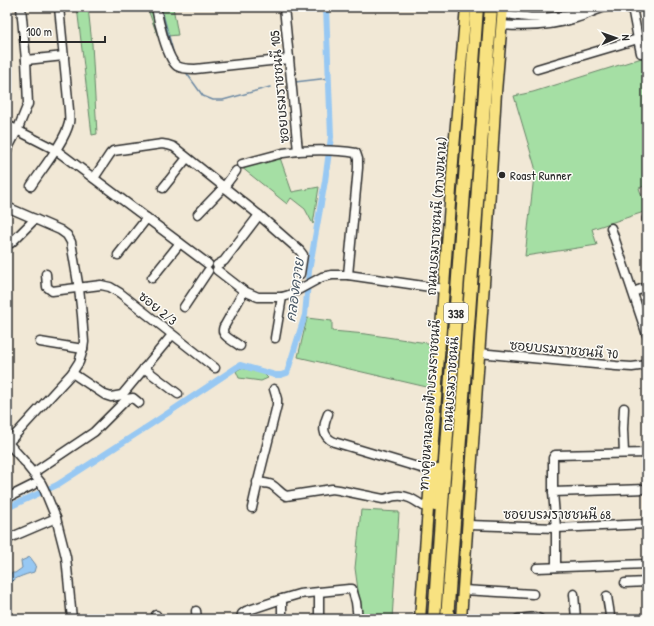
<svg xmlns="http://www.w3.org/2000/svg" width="654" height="626" viewBox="0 0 654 626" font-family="'Patrick Hand','Playpen Sans Thai',sans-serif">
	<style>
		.green { fill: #a5dfa4; stroke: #688568 }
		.water { fill: #97c8f3; stroke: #6c89a3 }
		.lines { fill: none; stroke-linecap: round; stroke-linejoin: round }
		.stream { stroke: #6c89a3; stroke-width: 1.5 }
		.canal { stroke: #97c8f3; stroke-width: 6 }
		.minor-casing { stroke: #2b2b2b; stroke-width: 11 }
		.major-casing { stroke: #2b2b2b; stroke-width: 13 }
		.highway-casing { stroke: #2b2b2b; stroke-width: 15 }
		.minor { stroke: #fdfcf7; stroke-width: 8 }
		.major { stroke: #f8e281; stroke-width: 10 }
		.highway { stroke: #f8e281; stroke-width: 12 }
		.poi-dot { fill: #2b2b2b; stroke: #fdfcf7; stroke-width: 1.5 }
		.labels { text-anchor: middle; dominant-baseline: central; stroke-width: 3; stroke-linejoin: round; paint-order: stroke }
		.shield { fill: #fdfcf7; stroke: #6a6a68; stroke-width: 1 }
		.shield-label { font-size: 12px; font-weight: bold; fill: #2b2b2b }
		.street-label { font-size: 13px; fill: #2b2b2b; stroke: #fdfcf7 }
		.poi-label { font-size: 13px; fill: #2b2b2b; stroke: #fdfcf7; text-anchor: start }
		.water-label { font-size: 14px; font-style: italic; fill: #4b5a67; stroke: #fdfcf7 }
	</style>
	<rect width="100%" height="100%" fill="#f1e8d6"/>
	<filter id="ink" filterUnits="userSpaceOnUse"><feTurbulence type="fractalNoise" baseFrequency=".025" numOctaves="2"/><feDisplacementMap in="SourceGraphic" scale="8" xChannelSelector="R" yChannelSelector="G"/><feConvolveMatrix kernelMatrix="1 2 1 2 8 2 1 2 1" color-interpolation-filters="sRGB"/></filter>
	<g filter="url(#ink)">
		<g class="green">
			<polygon points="77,7 88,7 92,44 97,134 92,135"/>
			<polygon points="147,7 173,7 178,35 158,37"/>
			<polygon points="645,57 646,62 647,62 647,185 639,188 647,211 592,229 597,245 525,256 535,167 514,96 533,92"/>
			<polygon points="278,152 292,192 319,187 313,224 305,209 291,198 287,204 236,163"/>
			<polygon points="307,318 332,321 332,331 366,334 434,344 431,388 298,357"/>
			<polygon points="241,368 263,373 268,378 261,381 239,378 236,371"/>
			<polygon points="361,510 399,512 392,619 362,619 355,568"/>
		</g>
		<path class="water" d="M 30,557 L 36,565 L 34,572 C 24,575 14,578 7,585 L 7,571 L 8,573 L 15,573 L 22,568 L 21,561 Z"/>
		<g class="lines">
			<g class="stream">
				<polyline points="161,7 174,55"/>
				<polyline points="185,71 203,96 213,100 223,100 270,87"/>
				<polyline points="295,82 329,78"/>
			</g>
			<polyline class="canal" points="7,508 57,485 150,425 240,365 275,375 281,375 287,373 305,315 309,271 325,181 331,137 326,7"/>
			<g class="minor-casing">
				<g id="minor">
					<path d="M 156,7 C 158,19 167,59 177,66 C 182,69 189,69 195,69 L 289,59"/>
					<path d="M 284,7 L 298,151 C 315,150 339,150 356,153 L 358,159 L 358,168 L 348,275"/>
					<polyline points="632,7 638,39 641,53"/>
					<path d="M 502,13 C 524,18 546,20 568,14 C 575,12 582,9 589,7"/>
					<path d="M 501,25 C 526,27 552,26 576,18 C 586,15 595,10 606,7"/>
					<polyline points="26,60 64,56"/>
					<polyline points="537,69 638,39"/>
					<polyline points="7,125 56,150 208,264"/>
					<polyline points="7,150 17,131 28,104 26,60 21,7"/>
					<polyline points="242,164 283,153 298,151"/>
					<polyline points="94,178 110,154 113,151 162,144 168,145 174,147 259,215 300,251 303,255 300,274"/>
					<path d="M 31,186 C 42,169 65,141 69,123 C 70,119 69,114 69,110 L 59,7"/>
					<polyline points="163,188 187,158"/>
					<polyline points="7,207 60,230 67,235 71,242 79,289 82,315 84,342 83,349 81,356 79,362 72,373 7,444"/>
					<polyline points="198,214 224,187 236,171"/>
					<polyline points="647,218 647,220"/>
					<polyline points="611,228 647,335"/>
					<polyline points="11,243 35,219"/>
					<polyline points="118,255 147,218"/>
					<polyline points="217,265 224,261 259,215"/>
					<polyline points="217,270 244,291 258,297 282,297 289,295 322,277 332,275 348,275 444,289"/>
					<polyline points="46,274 47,287 52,291 101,285 110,287 120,293 215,368"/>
					<polyline points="152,278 180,243"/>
					<polyline points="633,292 647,287"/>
					<polyline points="184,307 208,271"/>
					<polyline points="275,338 282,297"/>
					<polyline points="40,342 83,349"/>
					<path d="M 240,346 C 236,343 223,336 223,331 C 223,329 224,326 225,325 L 244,291"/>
					<polyline points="479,353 616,366 632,367 647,365"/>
					<polyline points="144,368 178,394"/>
					<polyline points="72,373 105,395 111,397 122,395 172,335"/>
					<path d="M 328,414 C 323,426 321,436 334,442 L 431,471"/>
					<polyline points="7,442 25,462"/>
					<polyline points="624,453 623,429 624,408"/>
					<polyline points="28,467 41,483 44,489 56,518 66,557 72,619"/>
					<polyline points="33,473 94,432 127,399 133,398 139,403"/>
					<path d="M 257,482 C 262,483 268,483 272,485 C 277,488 280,493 286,496 L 332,489 L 339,490 L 383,499 C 388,499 391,496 396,496 C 408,494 418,503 428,509"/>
					<polyline points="553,492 553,458 555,455 647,453"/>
					<polyline points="7,498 33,485"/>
					<polyline points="252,508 259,477 277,405 277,399 274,389"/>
					<polyline points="468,525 556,528 647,524"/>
					<polyline points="7,539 56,518"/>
					<polyline points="556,567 556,528 553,492 647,489"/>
					<polyline points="537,568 647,564"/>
					<polyline points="625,583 647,582"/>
					<polyline points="463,590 533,594"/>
					<polyline points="319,592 319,619"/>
					<polyline points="574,594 576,619"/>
					<path d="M 607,596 C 608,604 610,611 610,619"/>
					<polyline points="282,599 282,619"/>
					<polyline points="196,611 197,619"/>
					<polyline points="156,615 156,619"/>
					<polyline points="241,619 242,614 246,611 282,599 299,594 349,589 352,589 356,602 358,619"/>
					<polyline points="518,619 535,617 540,619"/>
				</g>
			</g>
			<g class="major-casing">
				<g id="major">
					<polyline points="435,505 438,469"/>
					<polyline points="420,619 454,148 466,7"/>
					<polyline points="461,619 488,225 496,92 503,7"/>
				</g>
			</g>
			<g class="highway-casing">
				<g id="highway">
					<polyline points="434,619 477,7"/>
					<polyline points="447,619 491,7"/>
				</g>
			</g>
			<use href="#minor" class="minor"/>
			<use href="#major" class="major"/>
			<use href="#highway" class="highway"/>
		</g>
	</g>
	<circle class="poi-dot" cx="502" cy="175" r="4"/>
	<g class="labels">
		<rect class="shield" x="444" y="303" width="24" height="20" rx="3"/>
		<g class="shield-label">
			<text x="456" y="313">338</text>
		</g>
		<g class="street-label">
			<text transform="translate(279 87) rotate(-95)">ซอยบรมราชชนนี 105</text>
			<text transform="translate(436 216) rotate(-86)">ถนนบรมราชชนนี (ทางขนาน)</text>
			<text transform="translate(158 308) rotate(39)">ซอย 2/3</text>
			<text transform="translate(564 349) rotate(5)">ซอยบรมราชชนนี 70</text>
			<text transform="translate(450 384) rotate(-86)">ถนนบรมราชชนนี</text>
			<text transform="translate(429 405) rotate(-86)">ทางคู่ขนานลอยฟ้าบรมราชชนนี</text>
			<text x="557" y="514">ซอยบรมราชชนนี 68</text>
		</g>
		<g class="poi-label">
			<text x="510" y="175">Roast Runner</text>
		</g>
		<g class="water-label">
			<text transform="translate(294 290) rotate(-82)">คลองควาย</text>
		</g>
	</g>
	<rect width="654" height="626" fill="none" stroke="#fdfcf7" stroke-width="24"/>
	<rect x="12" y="12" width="630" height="602" fill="none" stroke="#2b2b2b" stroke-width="1.5" filter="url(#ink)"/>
	<g transform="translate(616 38) rotate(88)" stroke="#fdfcf7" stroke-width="3" paint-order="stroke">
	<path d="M0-3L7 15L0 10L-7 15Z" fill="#2b2b2b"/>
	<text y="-6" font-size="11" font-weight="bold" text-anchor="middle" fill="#2b2b2b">N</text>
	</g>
	<path d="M20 36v6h85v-6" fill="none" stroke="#2b2b2b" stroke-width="2"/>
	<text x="26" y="36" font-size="12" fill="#2b2b2b" stroke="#fdfcf7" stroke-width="3" paint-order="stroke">100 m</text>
</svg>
